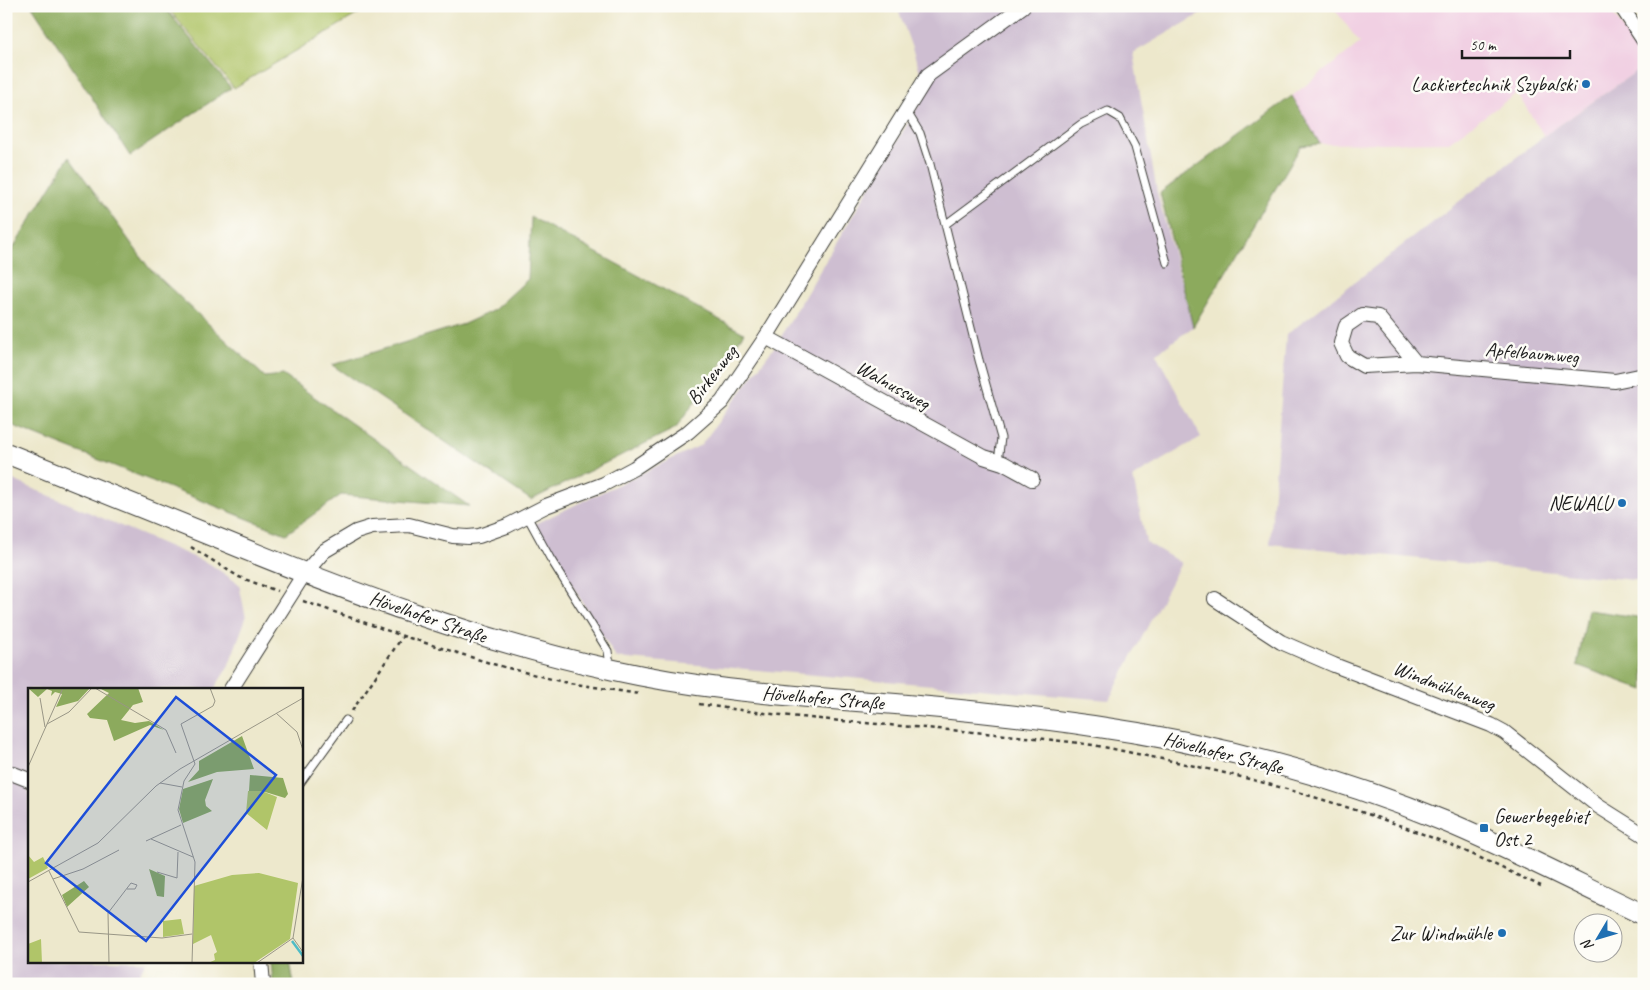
<svg xmlns="http://www.w3.org/2000/svg" width="1650" height="990" viewBox="0 0 1650 990" font-family="Caveat,sans-serif">
	<style>
		.built { fill: #f1d0e3 }
		.industrial { fill: #cebed1 }
		.green { fill: #b0c569; stroke: #667042 }
		.forest { fill: #8caa5d; stroke: #54633c }
		.lines { fill: none; stroke-linecap: round; stroke-linejoin: round }
		.service-casing { stroke: #3b3b36; stroke-width: 9 }
		.minor-casing { stroke: #3b3b36; stroke-width: 16 }
		.secondary-casing { stroke: #3b3b36; stroke-width: 22 }
		.path { stroke: #3b3b36; stroke-width: 2.5; stroke-dasharray: 4 4; stroke-linecap: butt }
		.service { stroke: #fff; stroke-width: 7 }
		.minor { stroke: #fff; stroke-width: 14 }
		.secondary { stroke: #fff; stroke-width: 20 }
		.poi-dot { fill: #1f6fb2; stroke: #fdfcf7; stroke-width: 2 }
		.labels { text-anchor: middle; dominant-baseline: central; stroke-width: 5; stroke-linejoin: round; paint-order: stroke }
		.poi-label { font-size: 20px; fill: #1c1c1c; stroke: #fdfcf7; text-anchor: end }
		.street-label { font-size: 20px; fill: #1c1c1c; stroke: #fdfcf7 }
		.inset-river { fill: none; stroke: #4ebcc6; stroke-width: 2.5 }
		.inset-road { fill: none; stroke: #999686; stroke-width: 1 }
		.view { fill: #1d4ed8; fill-opacity: 0.15; stroke: #1d4ed8; stroke-width: 2.5 }
		.inset-edge { fill: none; stroke: #1c1c1c; stroke-width: 2.5 }
	</style>
	<rect width="100%" height="100%" fill="#fdfcf7"/>
	<filter id="ink" filterUnits="userSpaceOnUse"><feTurbulence type="fractalNoise" baseFrequency=".02" numOctaves="2"/><feDisplacementMap in="SourceGraphic" scale="10" xChannelSelector="R" yChannelSelector="G"/><feConvolveMatrix kernelMatrix="1 2 1 2 8 2 1 2 1" color-interpolation-filters="sRGB"/></filter>
	<filter id="wash" filterUnits="userSpaceOnUse"><feTurbulence type="fractalNoise" baseFrequency=".0096" numOctaves="4" result="noise"/><feDisplacementMap in="SourceGraphic" scale="20" xChannelSelector="R" yChannelSelector="G"/><feGaussianBlur stdDeviation="1.12" result="paint"/><feColorMatrix in="noise" values="0 0 0 0 0 0 0 0 0 0 0 0 0 0 0 0 0 1.4 0 .05"/><feComposite in="paint" operator="in"/></filter>
	<g filter="url(#wash)">
		<rect width="100%" height="100%" fill="#ede8cc"/>
		<polygon class="built" points="1332,6 1608,6 1644,61 1644,66 1544,136 1517,93 1449,142 1320,144 1292,96 1360,43"/>
		<g class="industrial">
			<polygon points="897,6 1211,6 1211,8 1133,53 1157,192 1193,327 1156,354 1201,437 1133,477 1146,542 1181,563 1109,700 616,658 535,524 701,445 775,346 927,91"/>
			<polygon points="1644,66 1644,581 1270,544 1286,335 1544,136"/>
			<polygon points="6,477 210,564 239,584 246,618 228,667 214,689 29,689 29,961 146,961 135,984 6,984"/>
		</g>
		<polygon class="green" points="166,6 371,6 234,88"/>
		<g class="forest">
			<polygon points="32,6 165,6 166,9 231,88 130,156"/>
			<polygon points="1292,96 1320,144 1301,146 1193,327 1160,193"/>
			<polygon points="69,157 149,268 265,377 283,375 469,506 341,495 286,534 6,423 6,260"/>
			<polygon points="531,217 744,333 676,428 531,500 332,365 464,324 494,310 528,279"/>
			<polygon points="1588,610 1644,618 1644,690 1577,665"/>
			<polygon points="271,961 290,961 294,984 273,984"/>
		</g>
	</g>
	<g filter="url(#ink)">
		<g class="lines">
			<g class="service-casing">
				<g id="service">
					<polyline points="906,110 920,133 930,164 979,360 1001,438 998,461"/>
					<polyline points="946,224 1081,124 1108,111 1120,118 1135,147 1167,263"/>
					<polyline points="527,516 550,558 608,651 610,666"/>
					<polyline points="301,782 346,720"/>
				</g>
			</g>
			<g class="minor-casing">
				<g id="minor">
					<polyline points="1621,6 1644,41"/>
					<polyline points="766,337 984,457 1003,463 1032,479"/>
					<polyline points="1416,363 1378,317 1362,315 1346,326 1341,343 1347,356 1364,366 1416,363 1615,381 1644,375"/>
					<polyline points="1215,599 1281,642 1334,665 1491,725 1504,732 1598,806 1644,835"/>
					<polyline points="231,689 304,574 324,551 356,532 372,527 409,525 453,536 468,537 479,536 507,526 546,506 604,484 634,468 688,432 722,402 766,337 928,75 1023,6"/>
					<polyline points="6,771 29,780"/>
					<polyline points="261,961 263,984"/>
				</g>
			</g>
			<g class="secondary-casing">
				<path id="secondary" d="M 6,453 C 78,482 150,511 222,540 C 349,592 479,641 614,670 C 690,687 767,694 844,700 C 927,706 1010,714 1093,726 C 1214,743 1335,776 1449,823 C 1515,851 1579,884 1644,915"/>
			</g>
			<g class="path">
				<polyline points="191,547 239,577 277,591"/>
				<polyline points="303,601 403,636 493,664 563,682 639,694"/>
				<path d="M 699,704 C 830,725 963,727 1093,745 C 1115,749 1136,754 1157,758 C 1251,777 1344,803 1433,838 C 1470,852 1505,870 1541,886"/>
				<polyline points="352,711 403,636"/>
			</g>
			<use href="#service" class="service"/>
			<use href="#minor" class="minor"/>
			<use href="#secondary" class="secondary"/>
		</g>
	</g>
	<g class="poi-dot">
		<circle cx="1586" cy="84" r="5"/>
		<circle cx="1622" cy="503" r="5"/>
		<rect x="1479" y="823" width="10" height="10" rx="2.5"/>
		<circle cx="1502" cy="933" r="5"/>
	</g>
	<g class="labels">
		<g class="poi-label">
			<text x="1576" y="84">Lackiertechnik Szybalski</text>
			<text x="1612" y="503">NEWALU</text>
			<text x="1494" y="816" text-anchor="start">Gewerbegebiet<tspan x="1494" dy="23">Ost 2</tspan></text>
			<text x="1492" y="933">Zur Windmühle</text>
		</g>
		<g class="street-label">
			<text transform="translate(1532 353) rotate(5)">Apfelbaumweg</text>
			<text transform="translate(712 375) rotate(-52)">Birkenweg</text>
			<text transform="translate(893 385) rotate(29)">Walnussweg</text>
			<text transform="translate(428 617) rotate(19)">Hövelhofer Straße</text>
			<text transform="translate(1444 686) rotate(21)">Windmühlenweg</text>
			<text transform="translate(823 698) rotate(5)">Hövelhofer Straße</text>
			<text transform="translate(1223 753) rotate(14)">Hövelhofer Straße</text>
		</g>
	</g>
	<g transform="translate(28 688)">
		<rect width="275" height="275" fill="#ede8cc"/>
		<path d="M 220,103 L 234,103 L 249,109 L 239,142 L 218,125 ZM 0,167 L 6,174 L 15,169 L 20,180 L 0,191 ZM 231,185 L 270,195 L 262,251 L 226,275 L 180,275 L 187,272 L 186,266 L 189,264 L 183,247 L 165,256 L 166,198 L 204,187 ZM 153,231 L 156,246 L 135,249 L 135,233 ZM 13,251 L 14,275 L 0,275 L 0,256 Z" fill="#b0c569"/>
		<path d="M 0,0 L 62,0 L 50,13 L 28,19 L 34,6 L 27,4 L 23,8 L 24,3 L 19,1 L 10,9 ZM 71,0 L 110,0 L 115,14 L 105,17 L 93,32 L 107,35 L 121,33 L 136,42 L 122,37 L 86,53 L 79,32 L 62,30 L 59,26 L 81,5 ZM 214,48 L 226,81 L 189,84 L 160,94 L 171,82 L 171,73 ZM 222,87 L 255,90 L 260,106 L 257,110 L 234,103 L 221,103 ZM 185,91 L 177,112 L 178,118 L 184,123 L 155,135 L 151,121 L 155,101 ZM 121,181 L 137,188 L 136,209 L 129,208 ZM 56,193 L 61,199 L 39,219 L 34,207 Z" fill="#8caa5d"/>
		<path class="inset-river" d="M 264,253 L 275,268"/>
		<path class="inset-road" d="M 67,0 L 138,42 L 148,65M 12,10 L 17,39M 248,25 L 269,44 L 275,62M 19,36 L 41,24 L 64,0M 0,79 L 35,0M 132,95 L 154,99M 123,151 L 165,169M 118,153 L 153,137M 21,183 L 51,244 L 134,250 L 164,246M 129,184 L 149,190 L 150,164M 25,191 L 55,181 L 91,162M 0,194 L 70,155 L 128,98 L 152,81 L 275,10M 265,250 L 275,189M 265,250 L 275,264M 81,275 L 80,225 L 103,195 L 109,197 L 107,201 L 99,201M 164,275 L 167,174 L 150,122 L 156,93 L 167,76 L 153,36 L 185,18 L 187,13 L 182,0M 229,275 L 265,250"/>
		<path class="view" d="M 148,9 L 248,87 L 118,253 L 18,175 Z"/>
		<rect width="275" height="275" class="inset-edge"/>
	</g>
	<rect width="1650" height="990" fill="none" stroke="#fdfcf7" stroke-width="25"/>
	<g transform="translate(1598 938) rotate(232)"><circle r="24" fill="#fdfcf7" stroke="#a3a29f"/>
	<path d="M0-4L9 19L0 12L-9 19Z" fill="#1f6fb2"/>
	<text y="-8" font-size="14" font-weight="bold" text-anchor="middle" fill="#1c1c1c">N</text>
	</g>
	<path d="M1462 50v8h108v-8" fill="none" stroke="#1c1c1c" stroke-width="2.5"/>
	<text x="1470" y="50" font-size="15" fill="#1c1c1c" stroke="#fdfcf7" stroke-width="4" paint-order="stroke">50 m</text>
</svg>
